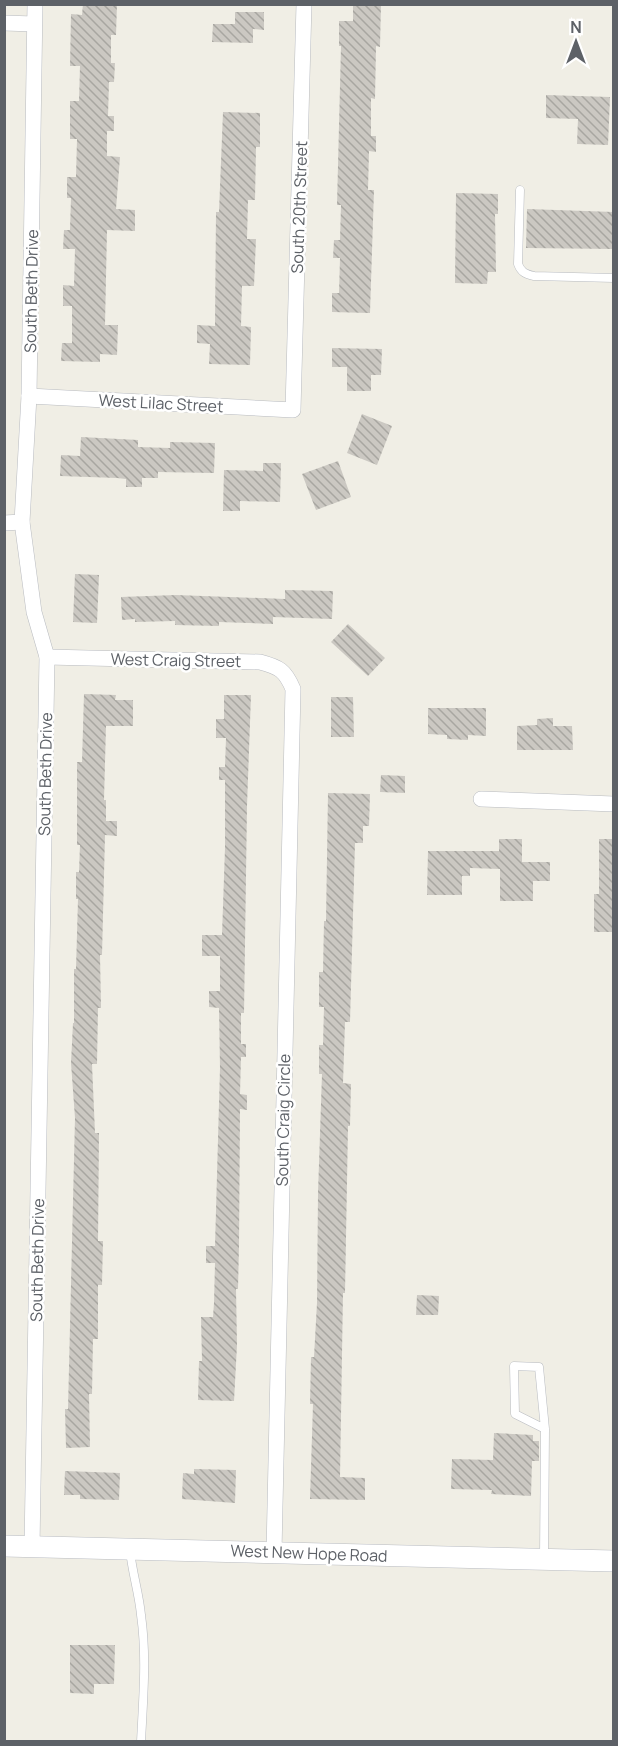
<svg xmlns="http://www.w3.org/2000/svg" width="618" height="1746" viewBox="0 0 618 1746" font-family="Manrope,sans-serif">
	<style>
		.building { fill: url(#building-back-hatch) }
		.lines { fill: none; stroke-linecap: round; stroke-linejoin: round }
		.lane-casing { stroke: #b8bbc0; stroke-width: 9 }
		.street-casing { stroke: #b8bbc0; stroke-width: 16 }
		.secondary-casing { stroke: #b9bcc2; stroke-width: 22 }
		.lane { stroke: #fff; stroke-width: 8 }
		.street { stroke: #fff; stroke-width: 15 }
		.secondary { stroke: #fff; stroke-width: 21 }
		.labels { text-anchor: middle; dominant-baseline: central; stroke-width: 5; stroke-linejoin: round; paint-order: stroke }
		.street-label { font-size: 16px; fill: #5d6167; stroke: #fff }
	</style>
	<defs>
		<pattern id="building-back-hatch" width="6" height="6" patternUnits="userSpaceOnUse" patternTransform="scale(1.5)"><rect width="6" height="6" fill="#cbc8c2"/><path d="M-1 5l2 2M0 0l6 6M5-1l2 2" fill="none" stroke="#a8a6a1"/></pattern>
	</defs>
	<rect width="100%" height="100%" fill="#f0eee5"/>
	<g class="building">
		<polygon points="83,4 117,4 116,35 111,35 111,63 115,63 114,82 109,82 108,116 114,116 114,131 107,131 107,156 120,157 116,209 135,210 135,231 107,230 105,325 118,325 117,355 100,354 100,362 61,361 62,343 72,343 72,306 63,306 63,285 74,286 75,249 63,249 64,230 70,230 71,198 67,198 67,177 76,177 77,139 70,139 70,101 79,101 80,66 70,66 71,14 82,15"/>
		<polygon points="353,4 381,4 380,47 376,46 375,99 371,98 371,136 376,136 376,152 369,151 368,190 374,190 370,313 332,312 332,293 339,293 340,258 333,258 334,240 340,240 341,205 337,205 341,46 339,46 339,21 353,21"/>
		<polygon points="235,12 264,12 264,30 253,29 253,43 212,42 213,24 235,24"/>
		<polygon points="546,95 610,97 608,145 577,144 578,119 546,118"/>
		<polygon points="223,112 260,113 260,147 256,147 255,200 248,200 247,239 256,239 254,286 242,286 241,326 251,327 250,365 209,364 210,344 197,343 197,325 215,326 216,212 219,212"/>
		<polygon points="456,193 498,194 498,214 495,214 496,272 488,272 487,284 455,283"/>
		<polygon points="527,209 614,212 614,249 526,248"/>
		<polygon points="332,348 382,349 381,375 371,375 371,391 347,391 347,367 332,367"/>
		<polygon points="362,414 392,426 377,465 347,453"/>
		<polygon points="81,437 138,440 138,447 170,448 170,442 215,443 214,473 158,472 158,478 142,478 142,487 126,487 126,479 117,478 60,476 61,455 80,456"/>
		<polygon points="338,461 351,497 316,510 302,474"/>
		<polygon points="263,463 281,463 280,502 240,501 240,511 223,511 224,470 263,471"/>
		<polygon points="75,574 99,575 97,623 73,622"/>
		<polygon points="285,590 333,591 332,619 273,617 273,624 219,622 219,626 175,625 175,621 135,622 135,619 122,620 121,597 176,595 285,599"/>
		<polygon points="348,624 385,658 368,676 331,642"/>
		<polygon points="84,694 116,695 115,700 133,700 133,726 106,726 104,800 106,800 106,821 117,821 117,836 105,835 102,955 100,955 101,1008 98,1008 97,1064 92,1064 95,1133 99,1133 98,1241 103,1241 102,1285 98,1285 98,1339 93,1339 92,1394 89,1394 90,1447 66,1448 65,1409 68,1409 75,1118 71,1063 73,1023 74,1023 74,969 76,969 78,899 76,899 76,872 79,872 80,845 77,845 77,762 82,762"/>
		<polygon points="224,695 251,695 247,806 244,1013 241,1013 241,1044 246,1044 246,1057 241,1057 240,1094 247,1095 247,1110 240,1109 239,1246 238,1289 236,1289 237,1345 234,1401 198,1400 199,1361 202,1361 201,1317 213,1317 214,1303 215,1263 206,1263 206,1246 215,1246 220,1068 219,1008 209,1007 209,991 220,991 220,956 202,956 202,935 222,935 225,848 225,780 219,780 219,767 225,767 226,738 216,738 216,719 224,719"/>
		<polygon points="331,697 353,697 354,737 331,737"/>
		<polygon points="428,708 486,708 486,736 468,735 468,740 447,739 447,735 428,734"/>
		<polygon points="553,718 553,726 572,726 573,750 517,750 517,726 537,725 537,719"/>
		<polygon points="381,775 405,776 405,793 380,792"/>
		<polygon points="328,793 370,794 369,826 363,826 363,843 355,843 350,1022 345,1022 343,1083 351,1084 350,1126 348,1126 345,1293 343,1293 340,1477 365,1478 365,1500 310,1499 313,1404 310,1404 311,1357 314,1357 317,1303 318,1193 322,1074 319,1074 319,1045 323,1045 324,1007 319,1007 319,972 323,972 324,921 326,921"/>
		<polygon points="499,839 522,839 522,862 550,862 550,881 533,881 533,901 500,901 500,869 470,868 470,876 462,876 462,895 427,895 428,851 499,851"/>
		<polygon points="599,839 614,839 614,932 594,932 594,894 599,894"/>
		<polygon points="417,1295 439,1296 438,1315 416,1315"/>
		<polygon points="494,1433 533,1435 533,1441 539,1441 539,1461 532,1461 531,1496 491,1494 492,1490 451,1489 452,1459 493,1460"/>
		<polygon points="194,1469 236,1470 235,1503 182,1499 183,1473 194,1474"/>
		<polygon points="65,1471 120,1473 119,1500 80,1499 80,1495 64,1495"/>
		<polygon points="70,1645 115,1645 114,1684 94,1684 94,1694 70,1693"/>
	</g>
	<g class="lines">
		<g class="lane-casing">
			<g id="lane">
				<path d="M 520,190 L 518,264 C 521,272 525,274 534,276 L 614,278"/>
				<path d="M 130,1550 C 132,1572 139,1593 141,1615 C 147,1657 143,1700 141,1742"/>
				<polyline points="544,1558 545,1429 539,1367 514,1366 515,1414 545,1429"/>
			</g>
		</g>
		<g class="street-casing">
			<g id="street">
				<polyline points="4,23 34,24"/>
				<polyline points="29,396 293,410 304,4"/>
				<polyline points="4,523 22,522"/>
				<path d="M 47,657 L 260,662 C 279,667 285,670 293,689 L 274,1552"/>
				<polyline points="481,799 614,804"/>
				<polyline points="32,1547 47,657 34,612 22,522 29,396 35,4"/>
			</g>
		</g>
		<g class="secondary-casing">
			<polyline id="secondary" points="4,1546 614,1561"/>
		</g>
		<use href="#lane" class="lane"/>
		<use href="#street" class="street"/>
		<use href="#secondary" class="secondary"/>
	</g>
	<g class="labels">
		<g class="street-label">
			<text transform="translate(299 207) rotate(-88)">South 20th Street</text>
			<text transform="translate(31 291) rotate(-89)">South Beth Drive</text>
			<text transform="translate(161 403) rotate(3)">West Lilac Street</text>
			<text transform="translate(176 660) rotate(1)">West Craig Street</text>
			<text transform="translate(45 774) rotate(-89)">South Beth Drive</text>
			<text transform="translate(283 1120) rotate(-89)">South Craig Circle</text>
			<text transform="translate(37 1260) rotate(-89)">South Beth Drive</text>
			<text transform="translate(309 1553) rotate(2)">West New Hope Road</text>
		</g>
	</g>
	<rect width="618" height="1746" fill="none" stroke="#5d6167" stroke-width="12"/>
	<g transform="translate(576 42)" stroke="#ffffff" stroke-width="4.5" paint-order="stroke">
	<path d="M0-4.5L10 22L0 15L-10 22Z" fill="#5d6167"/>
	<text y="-9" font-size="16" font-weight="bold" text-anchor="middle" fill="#5d6167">N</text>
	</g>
</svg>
